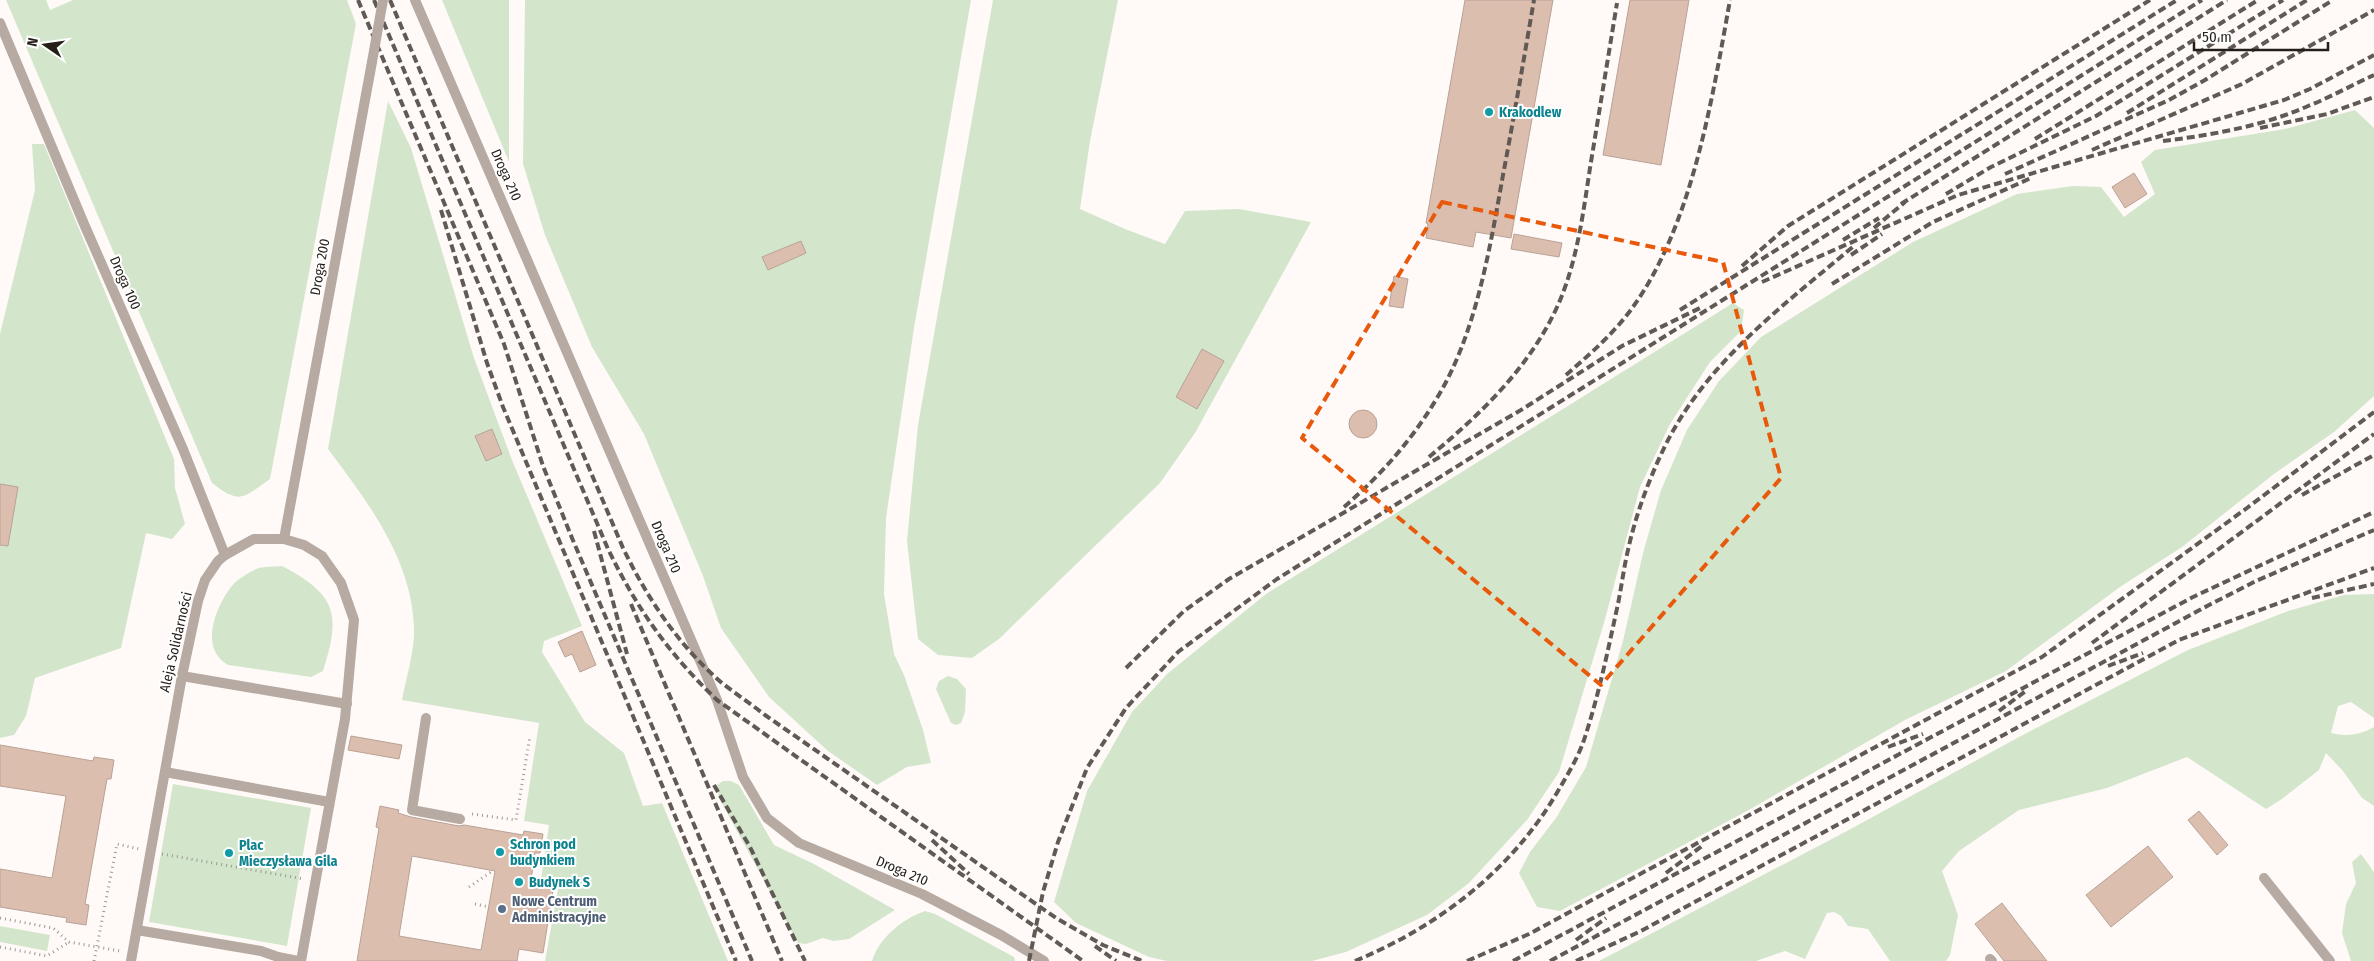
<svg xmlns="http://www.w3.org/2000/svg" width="2374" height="961" viewBox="0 0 2374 961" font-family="'Fira Sans Condensed',sans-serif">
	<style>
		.green { fill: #d3e6cc }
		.building { fill: #dcbeaf; stroke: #b8a297; fill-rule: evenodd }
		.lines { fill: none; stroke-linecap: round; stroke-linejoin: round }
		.path { stroke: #9e9794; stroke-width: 3; stroke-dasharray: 1 4; stroke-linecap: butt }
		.lane { stroke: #b7aaa2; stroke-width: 10 }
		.rail { stroke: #605954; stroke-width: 4; stroke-dasharray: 8 4; stroke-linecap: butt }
		.lane-bridge { stroke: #b7aaa2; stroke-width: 10 }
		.marked { fill: none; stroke: #e8590c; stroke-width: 4; stroke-dasharray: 10 6; stroke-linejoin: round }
		.culture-dot { fill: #0f9aa8; stroke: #fff; stroke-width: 2 }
		.service-dot { fill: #5c6f8a; stroke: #fff; stroke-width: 2 }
		.labels { text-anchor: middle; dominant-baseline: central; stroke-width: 4; stroke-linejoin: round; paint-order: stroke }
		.culture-label { font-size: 14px; font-weight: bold; fill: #0d838f; stroke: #fff; text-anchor: start }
		.street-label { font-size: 14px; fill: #251d18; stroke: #fff }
		.service-label { font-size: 14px; font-weight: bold; fill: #4e5e75; stroke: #fff; text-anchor: start }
	</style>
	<rect width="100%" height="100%" fill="#fffaf8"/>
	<g class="green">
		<path d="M 6,0 L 46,0 L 50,10 L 73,0 L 347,0 L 356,24 L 270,479 C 243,498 240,505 212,483 Z"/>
		<polygon points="442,0 509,0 509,162"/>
		<polygon points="525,0 971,0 914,328 886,518 884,594 894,654 904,675 923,730 931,763 907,767 877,785 828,751 769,697 721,628 703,576 644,434 592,347 545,235 523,164"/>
		<polygon points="993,0 1118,0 1090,141 1080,209 1125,229 1165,244 1185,211 1239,209 1311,222 1195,433 1160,483 999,639 972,658 938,655 918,639 907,541 918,425"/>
		<path d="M 388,101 L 411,148 L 474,358 L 512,460 L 582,626 L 544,641 L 542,652 L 585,722 L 624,753 L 643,806 L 662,803 L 728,961 L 545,961 L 559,883 L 541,879 L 549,825 L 524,821 L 539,723 L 402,700 C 406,678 415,650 414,628 C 412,559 367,501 328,449 Z"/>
		<polygon points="2355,110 2374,128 2374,396 2334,432 2274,474 2182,547 2120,587 2006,671 1905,720 1747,811 1560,911 1537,907 1519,873 1530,852 1556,818 1586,767 1623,641 1643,553 1661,490 1687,430 1719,381 1761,337 1913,242 2017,194 2073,186 2101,187 2124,217 2155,194 2141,162 2155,150 2285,129"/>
		<polygon points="32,144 44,144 174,459 175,488 185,524 172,539 146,533 121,648 35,678 26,716 14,735 0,738 0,334 35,190"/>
		<polygon points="1733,303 1744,310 1741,331 1710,362 1670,424 1640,487 1604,623 1559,772 1527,820 1469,883 1427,915 1346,952 1312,961 1167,961 1149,957 1076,923 1054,902 1087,791 1132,712 1167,674 1266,594"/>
		<path d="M 282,566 C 337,595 341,614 323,671 L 311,677 L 228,665 C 199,649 215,608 231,587 C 236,580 248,573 256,569 C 263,566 275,567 282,566 Z"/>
		<path d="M 2374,594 L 2374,718 L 2351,702 L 2338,706 L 2331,733 C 2347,737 2360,735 2374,727 L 2374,806 L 2362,798 L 2343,771 L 2326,753 L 2319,770 L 2282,799 L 2266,809 L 2187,757 L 2107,788 L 2019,810 L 1959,851 L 1942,871 L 1958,915 L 1950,955 L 1946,961 L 1890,961 L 1868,929 L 1848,926 L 1841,916 L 1834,912 L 1827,913 L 1805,959 L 1785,951 L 1756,961 L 1599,961 L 1847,831 L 2019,737 L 2188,650 L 2288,611 L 2344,595 Z"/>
		<polygon points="948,676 957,679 966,689 965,712 961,723 956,725 951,723 936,689 939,681"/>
		<polygon points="723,781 731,781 739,785 774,845 814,864 895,910 849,939 833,941 823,938 806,944 798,943 719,798 717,785"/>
		<polygon points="173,784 311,808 287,946 149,922"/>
		<polygon points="2361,854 2374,872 2374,961 2351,961 2342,933 2346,904 2356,883 2352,862"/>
		<path d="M 925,911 L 935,914 L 1014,957 L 1015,961 L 872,961 C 879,938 902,919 925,911 Z"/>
		<polygon points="0,926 50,935 47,951 0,942"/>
	</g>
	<g class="building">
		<polygon points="1465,0 1553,0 1511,238 1476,232 1473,247 1426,238 1428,224 1426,223"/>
		<polygon points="1630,0 1689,0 1661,165 1603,155"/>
		<polygon points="2134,173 2147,194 2125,208 2112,187"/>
		<polygon points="1514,234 1562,243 1559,257 1511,249"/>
		<polygon points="801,241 806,253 768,270 762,257"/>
		<polygon points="1394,276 1408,279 1403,308 1389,306"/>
		<polygon points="1202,349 1224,361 1197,409 1176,397"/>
		<circle cx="1363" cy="424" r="14"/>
		<polygon points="492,429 502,454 486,461 475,436"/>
		<polygon points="0,484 18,487 8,546 0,545"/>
		<polygon points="582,631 596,665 580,672 572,654 565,657 558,642"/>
		<polygon points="351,736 402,745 399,759 348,750"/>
		<polygon points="0,745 93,761 94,757 114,760 111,779 107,779 85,904 89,905 86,925 66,922 67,918 0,907 0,869 52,878 66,796 0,786"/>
		<path d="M 380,806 L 399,810 L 398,813 L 411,817 L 459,826 L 464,825 L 523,835 L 524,831 L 543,834 L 540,853 L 535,853 L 531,880 L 554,884 L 543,953 L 519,949 L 517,961 L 357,961 L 379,828 L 376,827 ZM 412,856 L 495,871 L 481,950 L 399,936 Z"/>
		<polygon points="2199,811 2228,845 2217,855 2188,820"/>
		<polygon points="2148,846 2173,877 2111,927 2086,895"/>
		<polygon points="2002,903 2021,928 2047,961 2004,961 1975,924"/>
	</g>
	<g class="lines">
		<g class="path">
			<polyline points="472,814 516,820 530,736"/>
			<polyline points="162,854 304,879"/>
			<polyline points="469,887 491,872"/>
			<polyline points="475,904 489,907"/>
			<polyline points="0,918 53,928 69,942 120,951"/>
			<polyline points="0,947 47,956 69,942"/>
			<polyline points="94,961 117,844 139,849"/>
		</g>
		<g class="lane">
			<polyline points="415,0 717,700 743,777 767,818 799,843 922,894 1001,935 1044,961"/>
			<polyline points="0,23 84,224 183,449 225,555"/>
			<polyline points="284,539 372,62"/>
			<polyline points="182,676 347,704"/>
			<polyline points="426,718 412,810 460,819"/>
			<polyline points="165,772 329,802"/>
			<polyline points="2264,878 2330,961"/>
			<polyline points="137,930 261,951 278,957 298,961"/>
			<polyline points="1990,959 1992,961"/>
			<polyline points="131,961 182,676 198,601 205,580 218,561 225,555 254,539 284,539 304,545 322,556 341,583 354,620 345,719 301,961"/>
		</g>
		<g class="rail">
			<polyline points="358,0 504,344 543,466 572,538 752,961"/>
			<path d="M 374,0 L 608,549 C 637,609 669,654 717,700 L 1083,961"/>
			<path d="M 390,0 L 623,548 C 647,598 679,646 722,683 C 736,694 751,704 765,715 L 1056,918 L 1103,945 L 1142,961"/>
			<polyline points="2127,113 2307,0"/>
			<polyline points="2260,128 2327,114 2374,97"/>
			<polyline points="2035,139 2258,0"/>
			<path d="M 2163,141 C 2212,135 2263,126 2308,106 C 2331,97 2352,85 2374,75"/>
			<polyline points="2092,150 2242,84 2374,10"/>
			<polyline points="2005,174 2169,100 2205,80 2333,0"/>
			<polyline points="1946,194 1991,167 2096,116 2283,0"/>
			<polyline points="1901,204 2227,0"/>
			<polyline points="441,210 487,363 503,407 736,961"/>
			<polyline points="1874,228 1905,202"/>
			<polyline points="1843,240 1879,218"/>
			<polyline points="1851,255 1882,234"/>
			<polyline points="1742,266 1788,226 2150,0"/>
			<polyline points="1762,282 1958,195 2284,100 2310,89 2374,55"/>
			<polyline points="1832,284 1933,222 2031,178"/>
			<polyline points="1680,310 2177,0"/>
			<path d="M 1566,375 C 1589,355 1612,335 1630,311 C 1692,228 1712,100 1730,0"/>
			<path d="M 1429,457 C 1481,414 1530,367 1558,305 C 1577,262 1583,214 1590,168 C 1599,113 1608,58 1617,3"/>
			<polyline points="2302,495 2374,455"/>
			<path d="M 1344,507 C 1381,475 1412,440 1437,398 C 1476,334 1490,248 1503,175 C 1514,117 1524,58 1534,0"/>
			<polyline points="594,531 627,654"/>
			<polyline points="2312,598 2374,584"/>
			<polyline points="631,604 782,961"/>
			<polyline points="2092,643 2374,434"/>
			<polyline points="2108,666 2143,653"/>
			<polyline points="1126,668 1184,611 1229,579 1521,410 1622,346 1702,307"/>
			<polyline points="1999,711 2027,690"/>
			<polyline points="1888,747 1923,734"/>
			<polyline points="714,785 750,847 805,961"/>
			<polyline points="932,840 969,874"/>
			<polyline points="1666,873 1702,846"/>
			<polyline points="1576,940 1606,918"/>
			<polyline points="1095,946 1116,961"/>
			<polyline points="1029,961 1043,892 1058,842 1087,768 1126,708 1178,652 1277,579 2202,0"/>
			<path d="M 1355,961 C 1439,926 1512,870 1558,791 C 1568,774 1579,756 1585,737 C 1598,697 1607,655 1616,613 C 1621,592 1623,571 1628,550 C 1636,514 1649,479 1665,446 C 1707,361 1784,305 1855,245"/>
			<polyline points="1467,961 1529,934 2042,657 2247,508 2374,412"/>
			<polyline points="1513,961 2193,597 2374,512"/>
			<polyline points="1550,961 2209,605 2256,581 2374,530"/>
			<polyline points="1576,961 1641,931 2179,640 2374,568"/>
		</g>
		<polyline class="lane-bridge" points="372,62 383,0"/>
	</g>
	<path class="marked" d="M 1442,202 L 1723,262 L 1781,478 L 1601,685 L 1302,438 Z"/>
	<g class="culture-dot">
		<circle cx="1489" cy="112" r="5"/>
		<circle cx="500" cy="852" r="5"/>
		<circle cx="229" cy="853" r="5"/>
		<circle cx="519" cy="882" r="5"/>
	</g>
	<circle class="service-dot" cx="502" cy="909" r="5"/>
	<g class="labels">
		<g class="culture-label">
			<text x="1499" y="112">Krakodlew</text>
			<text x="510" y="844">Schron pod<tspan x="510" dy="16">budynkiem</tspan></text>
			<text x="239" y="845">Plac<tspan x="239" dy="16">Mieczysława Gila</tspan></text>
			<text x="529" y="882">Budynek S</text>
		</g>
		<g class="street-label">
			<text transform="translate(506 175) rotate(66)">Droga 210</text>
			<text transform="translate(320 267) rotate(-80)">Droga 200</text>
			<text transform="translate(125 283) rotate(66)">Droga 100</text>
			<text transform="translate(666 547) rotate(67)">Droga 210</text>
			<text transform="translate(176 642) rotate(-77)">Aleja Solidarności</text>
			<text transform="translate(902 871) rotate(23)">Droga 210</text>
		</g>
		<g class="service-label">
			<text x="512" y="901">Nowe Centrum<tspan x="512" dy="16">Administracyjne</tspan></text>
		</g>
	</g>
	<g transform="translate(45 45) rotate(283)" stroke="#ffffff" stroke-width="4" paint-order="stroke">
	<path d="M0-4L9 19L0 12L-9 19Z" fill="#251d18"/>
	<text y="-8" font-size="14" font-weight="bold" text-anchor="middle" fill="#251d18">N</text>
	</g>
	<path d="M2194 42v8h134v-8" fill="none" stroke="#251d18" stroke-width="2.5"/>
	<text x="2202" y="42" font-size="15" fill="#251d18" stroke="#ffffff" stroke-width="4" paint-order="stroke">50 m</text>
</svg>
